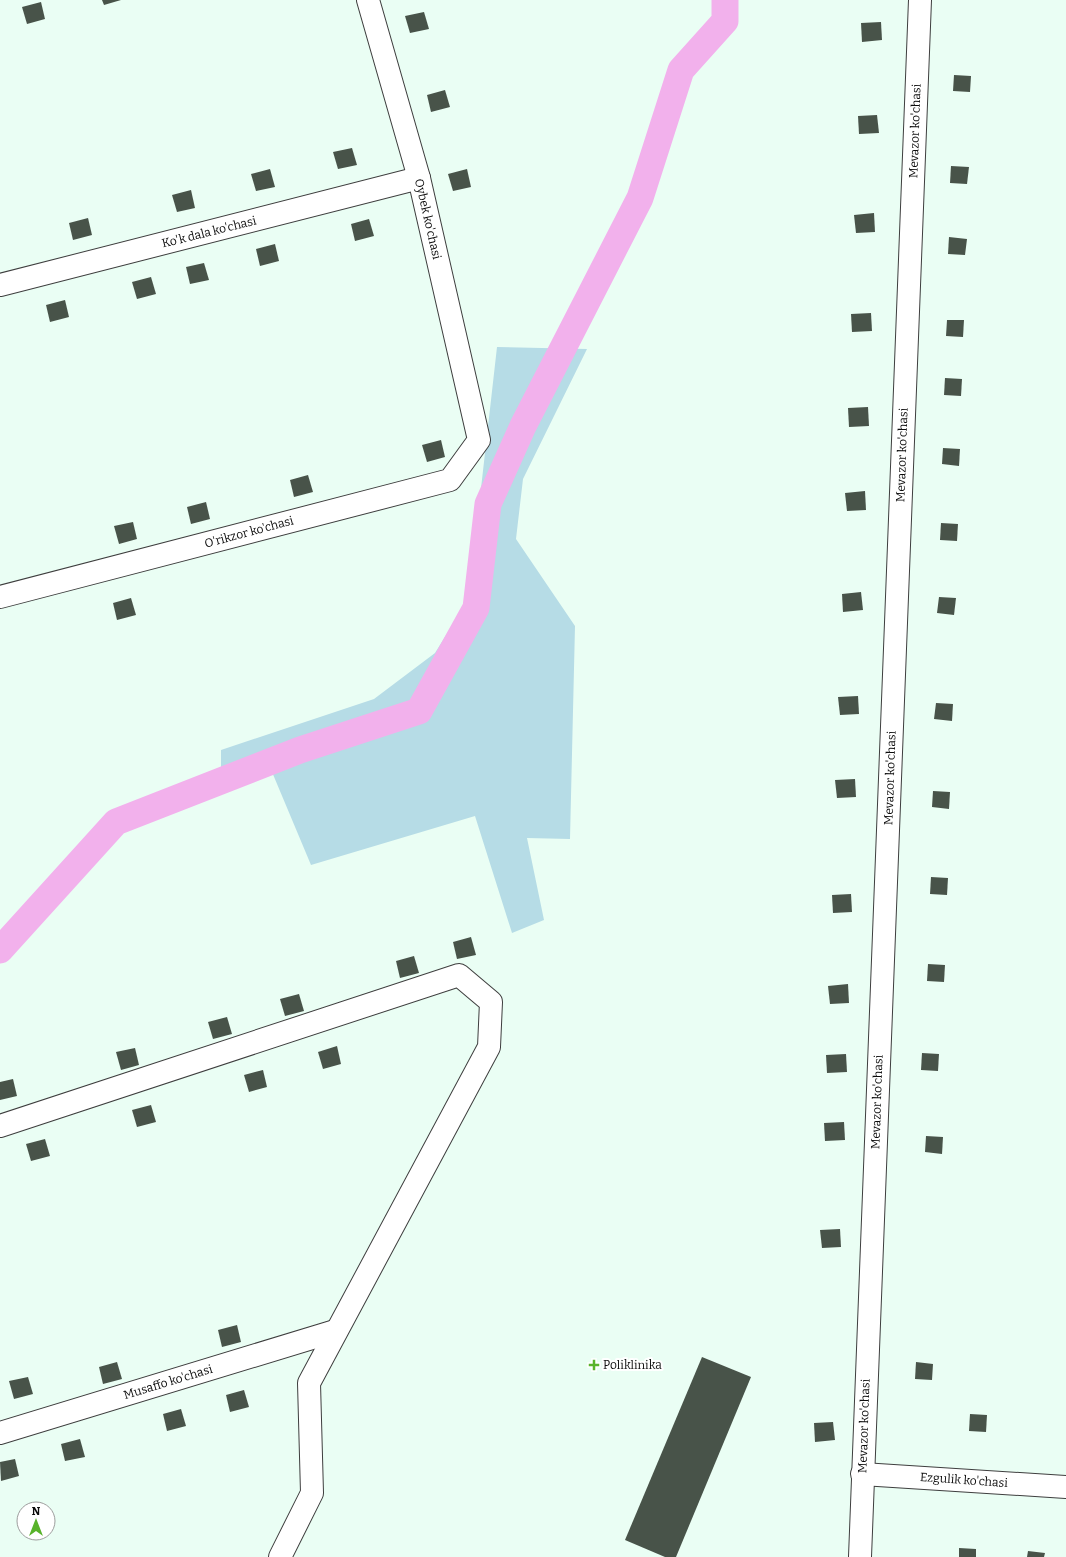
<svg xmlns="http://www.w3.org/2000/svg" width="1066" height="1557" viewBox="0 0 1066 1557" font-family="Bitter,serif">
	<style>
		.green { fill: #b6dce6 }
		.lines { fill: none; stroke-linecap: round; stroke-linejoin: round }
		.canal { stroke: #f2b1ec; stroke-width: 27 }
		.building { fill: #485349 }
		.minor-casing { stroke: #3e3e3e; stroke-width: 24 }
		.minor { stroke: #fff; stroke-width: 22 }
		.poi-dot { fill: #58b32b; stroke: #fff; stroke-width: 1.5 }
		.labels { text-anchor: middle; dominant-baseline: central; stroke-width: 4; stroke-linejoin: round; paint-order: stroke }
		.street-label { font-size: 12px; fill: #0b0b0b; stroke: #fff }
		.poi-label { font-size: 12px; fill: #0b0b0b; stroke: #fff; text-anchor: start }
	</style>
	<rect width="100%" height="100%" fill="#eafef4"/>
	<polygon class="green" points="497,347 587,349 523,479 516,539 575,626 570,839 527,838 544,920 512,933 475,816 311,865 272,772 221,787 221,750 374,699 435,653 466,603 479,506"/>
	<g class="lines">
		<polyline class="canal" points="0,950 116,822 300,750 419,711 476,608 488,504 523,426 640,198 681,70 725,21 725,0"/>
	</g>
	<g class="building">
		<polygon points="102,0 121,0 104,5"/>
		<polygon points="41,2 45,19 27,24 22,7"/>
		<polygon points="424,12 429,29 410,33 405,16"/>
		<polygon points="881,22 882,40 862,42 861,23"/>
		<polygon points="954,75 971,76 970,92 953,91"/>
		<polygon points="445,90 450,107 431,112 427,95"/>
		<polygon points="877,115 879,133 859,134 858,116"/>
		<polygon points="352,148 357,165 338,169 333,152"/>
		<polygon points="951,166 969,167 967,184 950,183"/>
		<polygon points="270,169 275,187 256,191 251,174"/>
		<polygon points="467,169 471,187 453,191 448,174"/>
		<polygon points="191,190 195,208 177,212 172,195"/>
		<polygon points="874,213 875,232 856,233 854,215"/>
		<polygon points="88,218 92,235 73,240 69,223"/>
		<polygon points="369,219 374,236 355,241 351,224"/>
		<polygon points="949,237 967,239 965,255 948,254"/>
		<polygon points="275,244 279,261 260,266 256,249"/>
		<polygon points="204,263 209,280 190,284 186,267"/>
		<polygon points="151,277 156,294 137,299 132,282"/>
		<polygon points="65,300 69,317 50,322 46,305"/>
		<polygon points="871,313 872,331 852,332 851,314"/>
		<polygon points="947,320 964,320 963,337 946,336"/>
		<polygon points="945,378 962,379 961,396 944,395"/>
		<polygon points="868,407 869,426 849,427 848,408"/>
		<polygon points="441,440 445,457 427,462 422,445"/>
		<polygon points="943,448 960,449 959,466 942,464"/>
		<polygon points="308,475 313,492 294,497 290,480"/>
		<polygon points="865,491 866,510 847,511 845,493"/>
		<polygon points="206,502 210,519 191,524 187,507"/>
		<polygon points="133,522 137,539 119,544 114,526"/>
		<polygon points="941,523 958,524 957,541 940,540"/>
		<polygon points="861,592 863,610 843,612 842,594"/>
		<polygon points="939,597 956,598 954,615 937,613"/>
		<polygon points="131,598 136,615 117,620 113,603"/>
		<polygon points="858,696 859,714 840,715 838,697"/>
		<polygon points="936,703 953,704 952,721 934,719"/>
		<polygon points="855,779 856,797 837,798 835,780"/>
		<polygon points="933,791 950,792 949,809 932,807"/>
		<polygon points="931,877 948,878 947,895 930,894"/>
		<polygon points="851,894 852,912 833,913 832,895"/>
		<polygon points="471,937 476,955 457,959 453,942"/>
		<polygon points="414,956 419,973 400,978 396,961"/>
		<polygon points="928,964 945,965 944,982 927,981"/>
		<polygon points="848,984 849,1003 830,1004 828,986"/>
		<polygon points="299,994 304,1011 285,1016 280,999"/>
		<polygon points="227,1017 232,1034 213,1039 208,1022"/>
		<polygon points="337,1046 341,1064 323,1069 318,1052"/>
		<polygon points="135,1048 139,1065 121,1070 116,1052"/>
		<polygon points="922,1053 939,1054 938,1071 921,1070"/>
		<polygon points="846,1054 847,1072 827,1073 826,1055"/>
		<polygon points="263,1070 267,1087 249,1092 244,1075"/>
		<polygon points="13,1079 17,1096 0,1100 0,1082"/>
		<polygon points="151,1105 156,1122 137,1127 132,1110"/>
		<polygon points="844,1122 845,1140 825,1141 824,1123"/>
		<polygon points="926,1136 943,1137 942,1154 925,1152"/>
		<polygon points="45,1139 50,1156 31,1161 26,1144"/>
		<polygon points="840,1229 841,1247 822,1248 820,1230"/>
		<polygon points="237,1325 241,1342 222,1347 218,1330"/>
		<polygon points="702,1357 751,1377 676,1557 665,1557 625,1540"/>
		<polygon points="117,1362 122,1379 103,1384 99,1367"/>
		<polygon points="916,1362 933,1364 932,1380 915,1379"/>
		<polygon points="28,1377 33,1394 14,1399 9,1381"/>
		<polygon points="244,1390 249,1407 230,1412 226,1395"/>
		<polygon points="181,1409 186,1426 167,1431 163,1414"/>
		<polygon points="970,1414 987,1415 986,1432 969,1431"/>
		<polygon points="833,1422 835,1440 815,1442 814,1423"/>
		<polygon points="80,1439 85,1457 65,1461 61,1444"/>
		<polygon points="15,1459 19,1476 1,1481 0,1462"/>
		<polygon points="959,1548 976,1549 976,1557 959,1557"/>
		<polygon points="1028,1551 1045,1553 1044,1557 1027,1557"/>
	</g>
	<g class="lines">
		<g class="minor-casing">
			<g id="minor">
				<polyline points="0,285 419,178"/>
				<polyline points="0,597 450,480 479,440 419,178 368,0"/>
				<polyline points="0,1126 459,975 491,1002 489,1047 309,1383 312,1493 280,1557"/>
				<polyline points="0,1433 335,1331"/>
				<polyline points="862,1474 1066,1487"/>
				<polyline points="860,1557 920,0"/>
			</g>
		</g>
		<use href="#minor" class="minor"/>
	</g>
	<path class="poi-dot" d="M592 1359h4v4h4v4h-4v4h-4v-4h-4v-4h4z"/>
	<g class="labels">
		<g class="street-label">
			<text transform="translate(915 131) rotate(-88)">Mevazor ko'chasi</text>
			<text transform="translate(428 219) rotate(77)">Oybek ko'chasi</text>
			<text transform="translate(209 232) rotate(-14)">Ko'k dala ko'chasi</text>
			<text transform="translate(902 455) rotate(-88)">Mevazor ko'chasi</text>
			<text transform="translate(249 532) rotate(-15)">O'rikzor ko'chasi</text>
			<text transform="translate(890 778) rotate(-88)">Mevazor ko'chasi</text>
			<text transform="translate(877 1102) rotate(-88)">Mevazor ko'chasi</text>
			<text transform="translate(168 1382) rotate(-17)">Musaffo ko'chasi</text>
			<text transform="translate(864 1426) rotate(-88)">Mevazor ko'chasi</text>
			<text transform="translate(964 1480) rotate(4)">Ezgulik ko'chasi</text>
		</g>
		<g class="poi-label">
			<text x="603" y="1365">Poliklinika</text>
		</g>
	</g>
	<g transform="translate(36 1521)"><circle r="19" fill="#ffffff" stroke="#9d9d9d"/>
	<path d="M0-3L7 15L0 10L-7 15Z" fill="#58b32b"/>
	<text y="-6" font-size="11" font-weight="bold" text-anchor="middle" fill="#0b0b0b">N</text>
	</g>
</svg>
